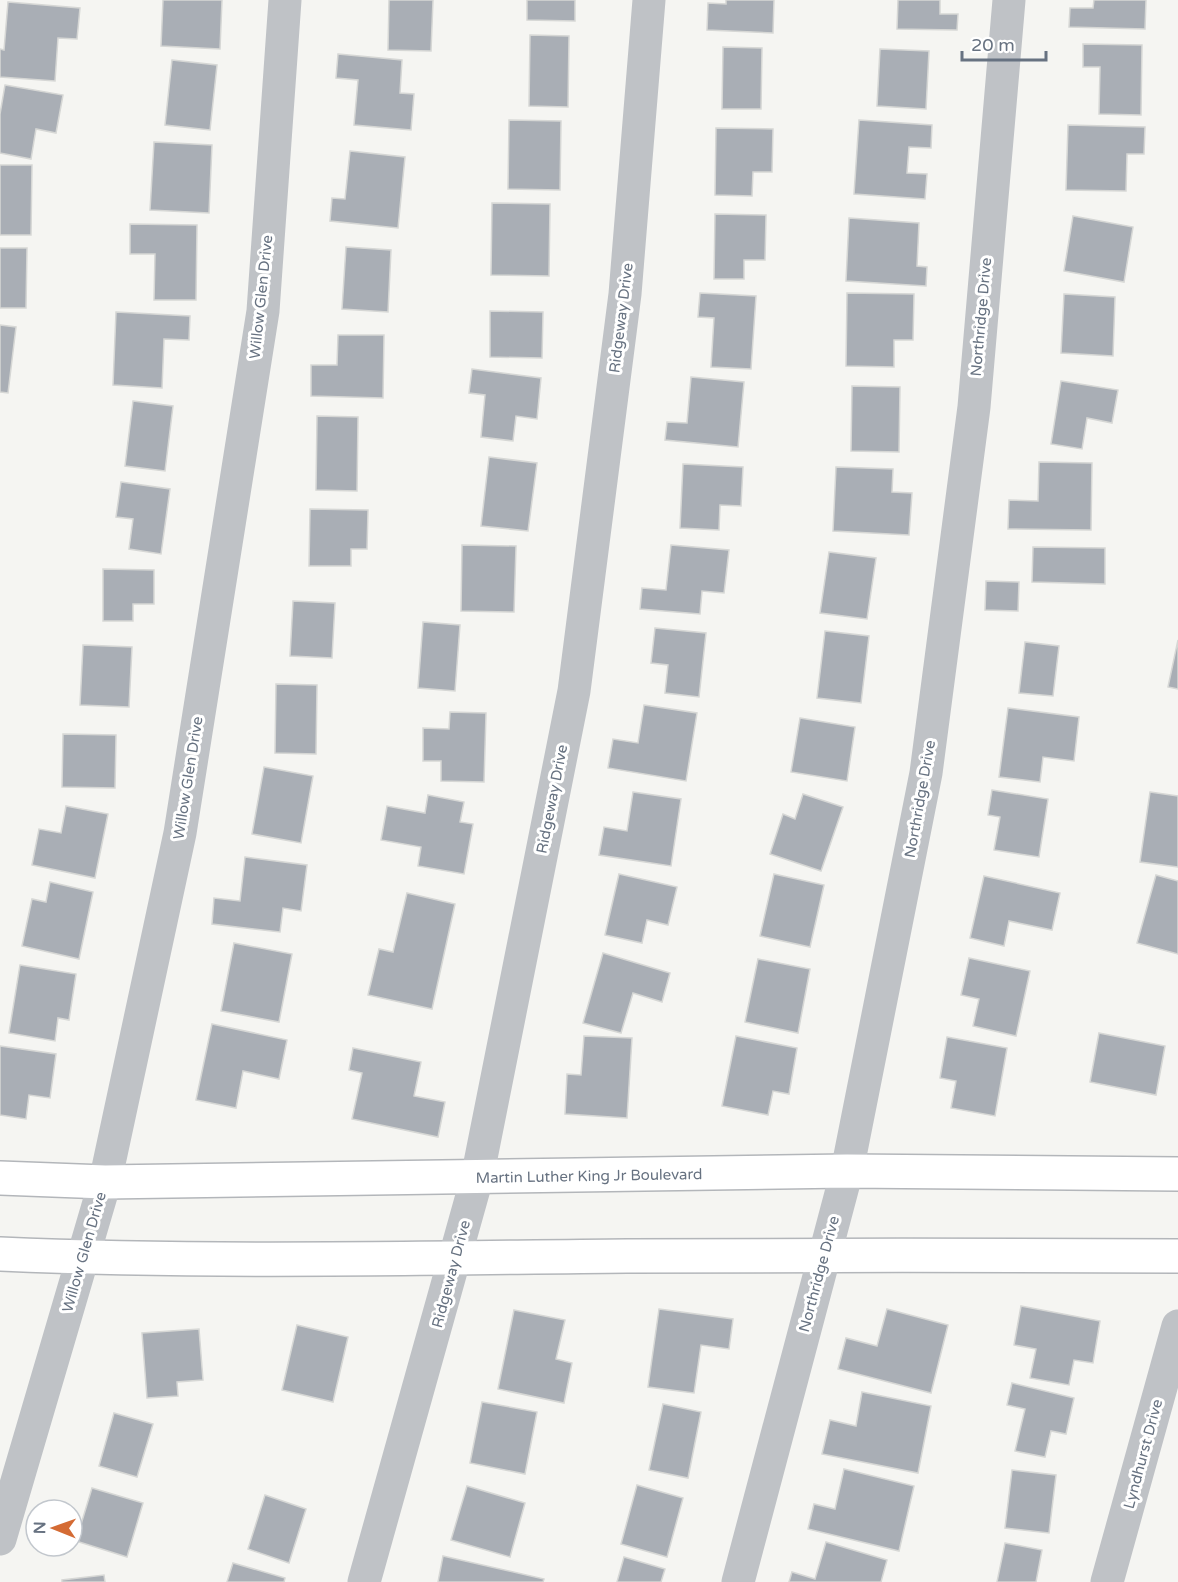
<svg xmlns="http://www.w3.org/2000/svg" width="1178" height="1582" viewBox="0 0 1178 1582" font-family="'Varela Round',sans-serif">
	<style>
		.building { fill: #a9aeb5; stroke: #d6d7d5; stroke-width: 1.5 }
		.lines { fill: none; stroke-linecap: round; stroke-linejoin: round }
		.major-casing { stroke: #b3b6ba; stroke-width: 36 }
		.minor { stroke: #bfc2c6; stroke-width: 33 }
		.major { stroke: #fff; stroke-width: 33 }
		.labels { text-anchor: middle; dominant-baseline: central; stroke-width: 6; stroke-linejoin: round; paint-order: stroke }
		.street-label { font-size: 15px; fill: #677281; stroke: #fff }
	</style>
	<rect width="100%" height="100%" fill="#f5f5f2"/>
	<g class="building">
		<polygon points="163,0 222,0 220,49 161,46"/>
		<polygon points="389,0 433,0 431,51 388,50"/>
		<polygon points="527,0 575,0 575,21 527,20"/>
		<polygon points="726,0 774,0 773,33 707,30 708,3 726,4"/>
		<polygon points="898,0 940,0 940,14 958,14 957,30 897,29"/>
		<polygon points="1094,0 1146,0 1145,29 1069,27 1070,8 1093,8"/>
		<polygon points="8,2 80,8 77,39 58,38 55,81 0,77 0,49 4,50"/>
		<polygon points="530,35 569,36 568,107 529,106"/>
		<polygon points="1083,44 1142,45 1141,115 1099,114 1100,67 1083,67"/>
		<polygon points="723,47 762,48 761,109 722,109"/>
		<polygon points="880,49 929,51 926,109 877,106"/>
		<polygon points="338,54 402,60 400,93 414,94 411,130 354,125 358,80 336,78"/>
		<polygon points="172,60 217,65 210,130 165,125"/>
		<polygon points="5,85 63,95 56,133 36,129 31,159 0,153 0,114"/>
		<polygon points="509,120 561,121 560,190 508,189"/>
		<polygon points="859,120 932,125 931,148 909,147 907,173 927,174 925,199 854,194"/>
		<polygon points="1068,125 1145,127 1144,154 1127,154 1126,191 1066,190"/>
		<polygon points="716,128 773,129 772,172 753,172 752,196 715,195"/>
		<polygon points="154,142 212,145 209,213 150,210"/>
		<polygon points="350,151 405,157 398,228 330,221 332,198 345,199"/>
		<polygon points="0,165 32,165 31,235 0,235"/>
		<polygon points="492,203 550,204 549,276 491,275"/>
		<polygon points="715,214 766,215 765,260 744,260 744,279 714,279"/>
		<polygon points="1073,216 1133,227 1124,282 1064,271"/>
		<polygon points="849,218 919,223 917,266 927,267 926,286 846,281"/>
		<polygon points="130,224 197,225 196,300 154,300 155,254 130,254"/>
		<polygon points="346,247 391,250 388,312 342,309"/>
		<polygon points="0,248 27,248 26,308 0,308"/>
		<polygon points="700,293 756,296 751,369 711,367 714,318 698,317"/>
		<polygon points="847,293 914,294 913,340 894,340 894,367 846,366"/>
		<polygon points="1064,294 1115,297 1113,356 1061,353"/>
		<polygon points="490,311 543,312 542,358 490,357"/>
		<polygon points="116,312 190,316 189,340 164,339 162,388 113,385"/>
		<polygon points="0,325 16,327 8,393 0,392"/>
		<polygon points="338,335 384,335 383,398 311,396 311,365 337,365"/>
		<polygon points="472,369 541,378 537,419 516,416 513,441 481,437 485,395 469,393"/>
		<polygon points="691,377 744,382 738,447 665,440 667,422 687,423"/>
		<polygon points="1061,381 1118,390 1112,423 1087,418 1082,449 1051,444"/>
		<polygon points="852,386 900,387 899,452 851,451"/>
		<polygon points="133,401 173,406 165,471 125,466"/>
		<polygon points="317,416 358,417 357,491 316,490"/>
		<polygon points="489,457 537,463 528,531 481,526"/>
		<polygon points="1039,462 1092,463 1091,530 1008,529 1009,500 1038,501"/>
		<polygon points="683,464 743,467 741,506 720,505 719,530 680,528"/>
		<polygon points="836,467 893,469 892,492 912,493 909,535 833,531"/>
		<polygon points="121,482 170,489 161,554 129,549 133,519 116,517"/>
		<polygon points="310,509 368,510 367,549 351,549 351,566 309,566"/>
		<polygon points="462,545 516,546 514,612 461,611"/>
		<polygon points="671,545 729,550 724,593 702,591 700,614 640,609 642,588 666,590"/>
		<polygon points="1033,547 1105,548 1105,584 1032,582"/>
		<polygon points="829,552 876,558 867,619 820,613"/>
		<polygon points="103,569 154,570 154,604 133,604 133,621 103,621"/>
		<polygon points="986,581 1019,582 1018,611 985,610"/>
		<polygon points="293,601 335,603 332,658 290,656"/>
		<polygon points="423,622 460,625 455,691 418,688"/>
		<polygon points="655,628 706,633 699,697 665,693 668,665 651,663"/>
		<polygon points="825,631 869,636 861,703 817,698"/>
		<polygon points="1178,640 1178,689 1168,687"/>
		<polygon points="1025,642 1059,646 1053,696 1019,693"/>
		<polygon points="83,645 132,647 129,707 80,705"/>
		<polygon points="276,684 317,685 316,754 275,753"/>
		<polygon points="644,705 697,713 686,781 608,768 613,739 638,743"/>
		<polygon points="1008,708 1079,717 1074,761 1043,757 1040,782 999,777"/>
		<polygon points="450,712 486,713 484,782 441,781 441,761 423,761 423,728 449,729"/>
		<polygon points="800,718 855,727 847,781 791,772"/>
		<polygon points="63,734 116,735 115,788 62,787"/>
		<polygon points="264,767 313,776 301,843 252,834"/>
		<polygon points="992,790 1048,799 1039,857 994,850 1000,817 988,815"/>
		<polygon points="633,792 681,799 671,866 599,855 604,827 627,831"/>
		<polygon points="1150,792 1178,796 1178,867 1140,862"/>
		<polygon points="803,794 843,807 821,871 770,854 783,814 795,819"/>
		<polygon points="428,795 464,802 460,822 473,824 464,874 418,866 421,847 381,840 387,806 425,813"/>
		<polygon points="66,806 108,814 95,878 32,865 39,829 61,833"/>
		<polygon points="245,857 307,865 301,911 283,908 280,932 212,924 214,898 240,901"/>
		<polygon points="619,874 677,887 668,925 647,920 642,943 605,935"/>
		<polygon points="774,874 824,885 810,947 760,936"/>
		<polygon points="1156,875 1178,881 1178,954 1137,943"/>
		<polygon points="984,876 1060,893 1052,930 1009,921 1004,946 970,938"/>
		<polygon points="50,882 93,892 79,959 22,946 32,899 46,902"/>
		<polygon points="407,893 455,904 432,1009 368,995 379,949 393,952"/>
		<polygon points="234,943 292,954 279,1022 221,1011"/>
		<polygon points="603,953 670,973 662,1002 633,993 621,1033 583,1023"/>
		<polygon points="969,958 1030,971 1016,1036 973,1026 979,999 961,995"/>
		<polygon points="758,959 810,969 798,1033 745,1022"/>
		<polygon points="20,965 76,974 69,1020 58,1018 55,1041 9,1033"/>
		<polygon points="212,1024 287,1040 279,1079 243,1071 236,1108 196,1100"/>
		<polygon points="1099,1033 1165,1046 1156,1095 1090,1082"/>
		<polygon points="584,1036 632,1038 627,1118 565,1114 567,1074 581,1075"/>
		<polygon points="736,1036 797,1048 789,1094 773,1091 768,1115 722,1106"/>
		<polygon points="947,1037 1007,1048 995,1116 951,1108 956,1081 940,1078"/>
		<polygon points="0,1046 56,1054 50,1098 29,1095 26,1119 0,1115"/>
		<polygon points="353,1048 421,1062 414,1096 445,1102 438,1137 352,1119 362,1073 349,1070"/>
		<polygon points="1021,1306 1100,1321 1093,1363 1074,1360 1069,1385 1030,1378 1036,1349 1014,1345"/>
		<polygon points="659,1309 733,1319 729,1349 701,1345 694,1393 648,1387"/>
		<polygon points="887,1309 948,1325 931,1393 838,1369 846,1338 877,1346"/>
		<polygon points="514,1310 565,1320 556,1359 572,1363 564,1403 498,1389"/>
		<polygon points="297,1325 348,1337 333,1402 282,1390"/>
		<polygon points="199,1329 203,1380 177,1382 178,1396 147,1398 142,1333"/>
		<polygon points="1012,1383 1074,1398 1066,1434 1051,1431 1045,1457 1015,1451 1025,1409 1007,1405"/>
		<polygon points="862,1392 931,1406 918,1473 822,1454 830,1420 856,1426"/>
		<polygon points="482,1402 537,1412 525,1474 470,1463"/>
		<polygon points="663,1404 701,1412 688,1478 649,1470"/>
		<polygon points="114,1413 153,1424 137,1477 99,1466"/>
		<polygon points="844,1469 914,1486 899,1551 808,1529 814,1504 835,1509"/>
		<polygon points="1012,1470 1056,1475 1049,1533 1005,1528"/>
		<polygon points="637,1485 683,1498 667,1557 621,1544"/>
		<polygon points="467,1486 525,1503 510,1557 451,1540"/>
		<polygon points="92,1488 143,1503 127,1557 76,1541"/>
		<polygon points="265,1495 306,1509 289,1563 248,1549"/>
		<polygon points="826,1542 887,1560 881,1582 789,1582 792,1572 815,1579"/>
		<polygon points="1005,1543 1042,1550 1036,1582 997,1582"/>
		<polygon points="443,1556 544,1579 543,1582 438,1582"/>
		<polygon points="624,1557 665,1569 661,1582 617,1582"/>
		<polygon points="233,1563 285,1578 284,1582 227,1582"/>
		<polygon points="104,1575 105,1582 62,1582 62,1580"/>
	</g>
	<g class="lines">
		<g class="major-casing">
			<g id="major">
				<polyline points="0,1178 105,1182 847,1171 1178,1174"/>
				<path d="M 0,1254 C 209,1263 419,1258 627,1256 C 811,1255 994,1255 1178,1256"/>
			</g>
		</g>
		<g class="minor">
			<polyline points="0,1539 105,1182 180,833 263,311 285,0"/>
			<polyline points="364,1582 477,1178 574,691 625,294 649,0"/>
			<polyline points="738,1582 847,1171 926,773 974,407 1009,0"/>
			<polyline points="1107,1582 1178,1326"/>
		</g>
		<use href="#major" class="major"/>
	</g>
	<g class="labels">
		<g class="street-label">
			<text transform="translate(261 297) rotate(-84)">Willow Glen Drive</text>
			<text transform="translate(981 317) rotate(-85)">Northridge Drive</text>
			<text transform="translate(621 318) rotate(-83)">Ridgeway Drive</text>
			<text transform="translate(188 778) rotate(-81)">Willow Glen Drive</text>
			<text transform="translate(552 799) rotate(-79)">Ridgeway Drive</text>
			<text transform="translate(920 799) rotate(-80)">Northridge Drive</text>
			<text transform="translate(589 1176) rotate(-1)">Martin Luther King Jr Boulevard</text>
			<text transform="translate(84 1252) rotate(-74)">Willow Glen Drive</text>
			<text transform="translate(451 1274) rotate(-75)">Ridgeway Drive</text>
			<text transform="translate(819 1274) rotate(-75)">Northridge Drive</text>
			<text transform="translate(1143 1454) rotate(-75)">Lyndhurst Drive</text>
		</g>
	</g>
	<g transform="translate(54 1528) rotate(271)"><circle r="28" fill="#ffffff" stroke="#c2c7cd" stroke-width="1.5"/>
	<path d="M0-4.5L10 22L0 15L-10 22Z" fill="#d46b34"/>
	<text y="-9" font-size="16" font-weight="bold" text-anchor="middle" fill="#677281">N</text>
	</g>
	<path d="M962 51v9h84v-9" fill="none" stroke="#677281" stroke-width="3"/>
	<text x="971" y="51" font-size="18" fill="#677281" stroke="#ffffff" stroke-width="4.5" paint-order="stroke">20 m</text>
</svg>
